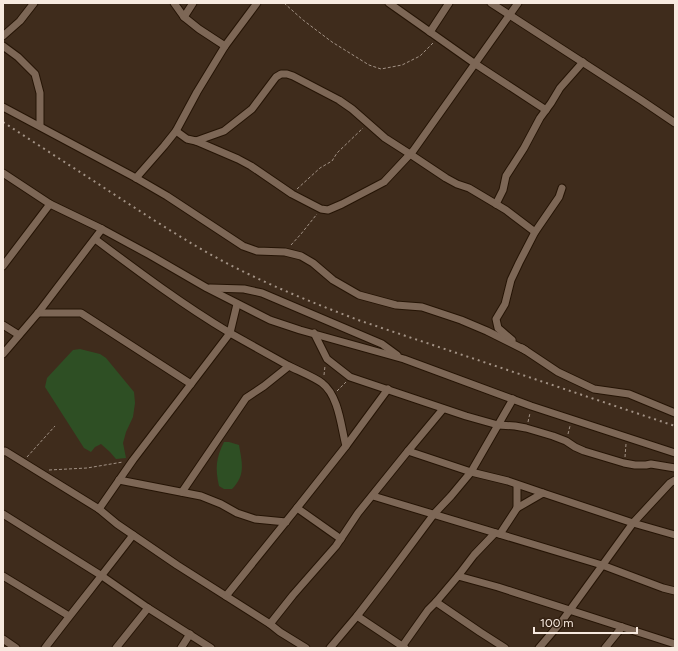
<svg xmlns="http://www.w3.org/2000/svg" width="678" height="651" viewBox="0 0 678 651" font-family="Figtree,sans-serif">
	<style>
		.green { fill: #2e4f24 }
		.lines { fill: none; stroke-linecap: round; stroke-linejoin: round }
		.minor-casing { stroke: #251405; stroke-width: 9 }
		.path { stroke: #a29285; stroke-width: 1; stroke-dasharray: 3 2; stroke-linecap: butt }
		.minor { stroke: #7d6756; stroke-width: 7 }
		.rail { stroke: #a29285; stroke-width: 2; stroke-dasharray: 2 4; stroke-linecap: butt }
	</style>
	<rect width="100%" height="100%" fill="#3f2c1c"/>
	<g class="green">
		<polygon points="80,349 100,354 106,358 134,392 135,403 133,417 126,432 123,443 126,458 116,459 110,452 101,444 95,447 91,452 84,448 45,387 47,378 73,350"/>
		<path d="M 224,442 L 229,442 L 239,445 C 242,463 246,475 232,489 L 224,489 L 219,486 C 215,468 216,458 224,442 Z"/>
	</g>
	<g class="lines">
		<g class="minor-casing">
			<g id="minor">
				<polyline points="174,3 184,17 199,29 225,46"/>
				<polyline points="389,3 474,63 546,110"/>
				<polyline points="491,3 641,100 675,123"/>
				<polyline points="184,17 193,3"/>
				<polyline points="430,32 449,3"/>
				<polyline points="3,36 20,21 34,3"/>
				<polyline points="3,46 18,57 35,74 40,93 40,126"/>
				<polyline points="3,107 136,178 167,196 243,246 257,251 285,252 301,256 313,263 333,280 359,295 396,305 422,307 461,320 487,331 525,350"/>
				<polyline points="176,131 187,139 196,141 224,131 252,109 276,77 281,74 287,74 293,76 339,100 352,109 385,138 410,154 446,178 457,184 469,188 506,210 535,232"/>
				<polyline points="196,141 238,159 251,166 292,194 321,209 328,210 342,204 384,182 413,151 518,3"/>
				<polyline points="3,173 50,204 102,229 150,255 207,288 270,320 300,330 404,359 531,406 675,453"/>
				<polyline points="136,178 164,146 176,131 197,92 225,46 257,3"/>
				<polyline points="496,204 503,190 506,176 524,148 540,118 551,103 560,88 583,62"/>
				<path d="M 95,239 C 139,272 183,305 230,333 L 237,304"/>
				<polyline points="3,266 50,204"/>
				<polyline points="210,288 244,289 262,293 382,344 397,355"/>
				<polyline points="38,313 81,313 191,384"/>
				<polyline points="3,325 19,335"/>
				<polyline points="314,333 327,359 350,377 466,416 498,425 515,426 526,428 553,436 566,441 575,447 584,451 624,463 635,465 646,465 651,464 675,468"/>
				<polyline points="512,340 498,328 496,319 505,304 511,280 519,263 535,232 559,197 562,188"/>
				<polyline points="522,348 558,372 594,389 629,394 675,413"/>
				<polyline points="3,354 38,313 102,229"/>
				<polyline points="443,409 408,451 471,472 508,481 543,493"/>
				<polyline points="3,452 5,451 99,509 117,524 177,565 270,624"/>
				<polyline points="119,480 201,496 221,504 237,513 255,519 286,522"/>
				<path d="M 182,492 L 246,398 L 264,386 L 289,366 C 299,371 314,377 322,383 C 339,396 341,427 346,446 L 388,389"/>
				<polyline points="373,496 602,565 663,588 675,591"/>
				<polyline points="297,508 341,539"/>
				<polyline points="517,508 543,493 633,523 675,535"/>
				<polyline points="99,509 133,460 230,333 289,366"/>
				<polyline points="3,514 102,576 148,608 211,648"/>
				<polyline points="500,534 517,508 517,485"/>
				<polyline points="3,576 69,616"/>
				<polyline points="458,576 474,555 495,533"/>
				<polyline points="226,596 297,508 346,446"/>
				<polyline points="357,616 405,648"/>
				<polyline points="3,639 16,648"/>
				<path d="M 45,648 C 74,610 104,573 133,535"/>
				<polyline points="116,648 148,608"/>
				<polyline points="181,648 190,634"/>
				<polyline points="306,648 280,632 270,624 293,595 336,546 358,513 408,451"/>
				<polyline points="330,648 357,616 387,577 434,514 451,496 471,472 513,399"/>
				<polyline points="401,648 428,610 436,602"/>
				<polyline points="505,648 480,632 436,602 458,576 498,587 675,644"/>
				<polyline points="539,648 562,621 633,523 670,483 675,480"/>
				<polyline points="605,648 622,627"/>
			</g>
		</g>
		<g class="path">
			<polyline points="284,3 303,20 332,42 369,65 381,69 402,65 420,56 433,43"/>
			<polyline points="297,189 320,168 332,161 337,153 363,128"/>
			<polyline points="291,245 301,234 317,214"/>
			<polyline points="324,375 325,366"/>
			<polyline points="337,391 346,382"/>
			<polyline points="528,422 530,413"/>
			<polyline points="568,434 570,426"/>
			<polyline points="27,457 55,426"/>
			<polyline points="625,457 626,444"/>
			<polyline points="49,470 87,468 123,462"/>
		</g>
		<use href="#minor" class="minor"/>
		<path class="rail" d="M 3,122 C 38,145 74,168 109,191 C 138,210 167,229 196,246 C 248,277 305,300 361,321 L 675,426"/>
	</g>
	<rect width="678" height="651" fill="none" stroke="#f7eae0" stroke-width="8"/>
	<path d="M534 627v6h103v-6" fill="none" stroke="#f7eae0" stroke-width="2"/>
	<text x="540" y="627" font-size="12" fill="#f7eae0" stroke="#352213" stroke-width="3" paint-order="stroke">100 m</text>
</svg>
